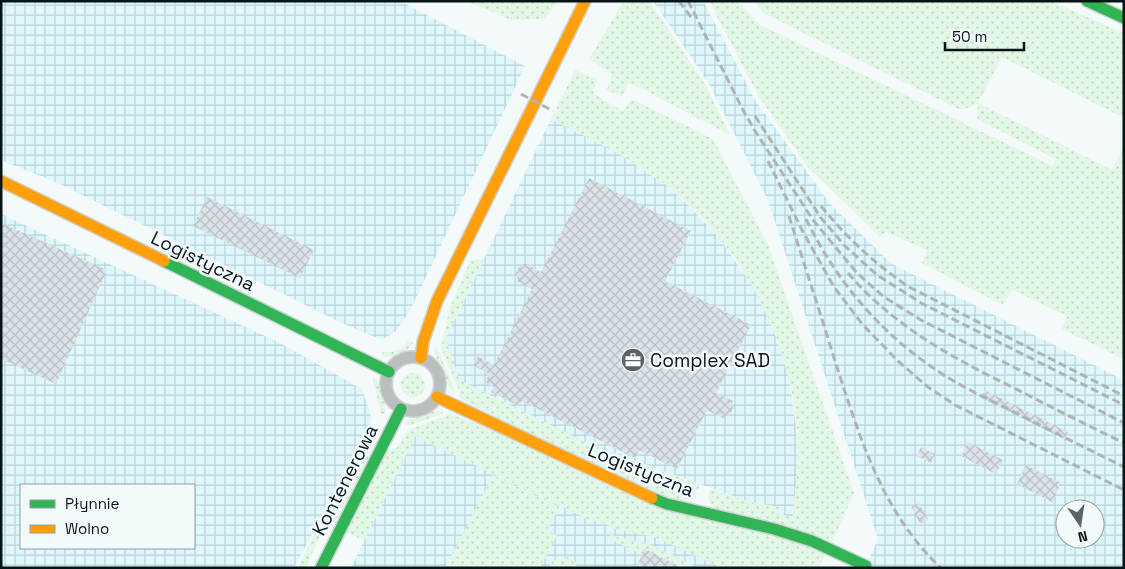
<svg xmlns="http://www.w3.org/2000/svg" width="1125" height="569" viewBox="0 0 1125 569" font-family="'Space Grotesk',sans-serif">
	<style>
		.industrial { fill: url(#industrial-grid); fill-rule: evenodd }
		.grass { fill: url(#grass-dots) }
		.building { fill: url(#building-cross-hatch) }
		.lines { fill: none; stroke-linecap: round; stroke-linejoin: round }
		.street-casing { stroke: #ced4d5; stroke-width: 14 }
		.fast-casing { stroke: #ced4d5; stroke-width: 14 }
		.slow-casing { stroke: #ced4d5; stroke-width: 14 }
		.street { stroke: #b9bfbe; stroke-width: 11 }
		.fast { stroke: #30b455; stroke-width: 11 }
		.slow { stroke: #ff9f0a; stroke-width: 11 }
		.rail { stroke: #aeb3b3; stroke-width: 3; stroke-dasharray: 8 4; stroke-linecap: butt }
		.labels { text-anchor: middle; dominant-baseline: central; stroke-width: 5; stroke-linejoin: round; paint-order: stroke }
		.street-label { font-size: 19px; fill: #041417; stroke: #f2fafc }
		.poi-label { font-size: 19px; fill: #041417; stroke: #f2fafc; text-anchor: start }
	</style>
	<defs>
		<pattern id="industrial-grid" width="8" height="8" patternUnits="userSpaceOnUse" patternTransform="scale(1.25)"><rect width="8" height="8" fill="#ddf7fc"/><path d="M0 4h8M4 0v8" fill="none" stroke="#bcd3d7"/></pattern>
		<pattern id="grass-dots" width="8" height="8" patternUnits="userSpaceOnUse" patternTransform="scale(1.25)"><rect width="8" height="8" fill="#e2f7e5"/><path d="M2 2h.1M6 6h.1" fill="none" stroke="#c0d3c4" stroke-width="1.8" stroke-linecap="round"/></pattern>
		<pattern id="building-cross-hatch" width="8" height="8" patternUnits="userSpaceOnUse" patternTransform="scale(1.25)"><rect width="8" height="8" fill="#dbe2e8"/><path d="M0 0l8 8M0 8l8-8" fill="none" stroke="#bac1c6"/></pattern>
	</defs>
	<rect width="100%" height="100%" fill="#f4f9fa"/>
	<g class="industrial">
		<polygon points="1,1 400,1 525,66 411,309 396,331 382,340 344,324 62,185 1,160"/>
		<path d="M 653,1 L 703,1 L 755,100 L 831,205 L 892,264 L 1124,380 L 1124,568 L 865,568 L 878,539 L 768,200 L 708,82 ZM 1065,509 L 1095,509 L 1095,539 L 1065,539 Z"/>
		<polygon points="551,119 617,152 666,185 688,205 720,239 752,286 773,328 789,378 796,427 798,461 793,518 778,513 778,507 750,502 591,445 459,380 446,338"/>
		<path d="M 1,214 L 278,342 L 362,389 L 372,419 L 294,568 L 1,568 ZM 21,485 L 194,485 L 194,548 L 21,548 Z"/>
		<polygon points="415,436 594,522 606,502 683,549 722,568 351,568"/>
	</g>
	<g class="grass">
		<polygon points="466,1 555,1 558,2 544,19 512,20"/>
		<polygon points="624,1 649,1 705,84 730,135 629,82 622,96 607,90 612,74 589,59"/>
		<polygon points="709,1 737,1 760,25 1053,166 1056,159 977,119 978,104 961,110 765,14 753,1 1051,1 1124,33 1124,118 1002,57 978,103 1112,170 1124,147 1124,359 1062,329 1067,316 1012,290 1002,305 922,263 927,250 886,232 880,237 808,167 759,97"/>
		<path d="M 575,70 L 597,80 L 593,94 L 623,111 L 632,99 L 713,139 L 768,245 L 854,493 L 832,542 L 793,527 L 720,512 C 710,505 707,502 710,489 L 750,502 L 779,507 L 778,513 L 793,518 C 794,499 797,480 798,462 C 801,358 747,248 666,185 C 630,157 590,139 551,119 Z"/>
		<path d="M 476,259 L 483,260 L 446,338 L 459,380 L 591,445 L 700,485 C 695,497 687,502 675,501 L 527,433 L 458,397 L 460,393 L 441,348 L 450,307 L 470,261 Z"/>
		<path d="M 408,341 L 413,343 C 405,354 394,359 381,356 L 383,352 C 393,353 403,350 408,341 Z"/>
		<path d="M 434,347 L 437,348 L 454,388 L 453,392 C 447,386 434,356 434,347 Z"/>
		<circle cx="413" cy="385" r="12"/>
		<path d="M 373,376 C 382,385 386,403 385,415 L 381,413 L 373,380 Z"/>
		<polygon points="436,411 443,412 442,414 408,426 404,424 412,418"/>
		<polygon points="450,414 508,436 608,484 791,537 826,553 819,568 722,568 655,537 615,529 596,519 594,522 415,436 364,541 346,532 386,453 393,448 397,448 408,430"/>
		<path d="M 363,435 L 373,439 L 370,455 L 338,517 C 320,527 314,551 306,568 L 298,568 Z"/>
		<polygon points="493,475 560,507 547,530 557,535 540,568 449,568 446,566"/>
		<polygon points="611,535 654,546 698,568 682,568 645,549 642,555 609,538"/>
		<polygon points="567,557 575,561 577,568 548,568 552,561"/>
	</g>
	<g class="building">
		<polygon points="589,178 691,231 665,281 751,325 716,393 733,401 731,405 734,407 729,416 726,414 724,419 707,410 677,469 639,450 635,458 522,401 519,406 491,392 494,387 485,382 489,374 473,365 478,356 494,365 532,289 516,281 518,277 515,275 519,266 523,267 525,263 541,272"/>
		<polygon points="207,197 314,250 300,278 193,226"/>
		<polygon points="1,223 107,270 56,384 1,359"/>
		<polygon points="985,390 1068,432 1064,439 981,398"/>
		<polygon points="968,442 1003,460 996,474 961,456"/>
		<polygon points="921,447 935,454 931,463 917,456"/>
		<polygon points="1026,465 1061,483 1052,502 1017,484"/>
		<polygon points="919,503 928,519 920,524 911,507"/>
		<polygon points="645,549 682,568 636,568"/>
	</g>
	<g class="lines">
		<g class="street-casing">
			<circle id="street" cx="413" cy="384" r="27"/>
		</g>
		<g class="fast-casing">
			<g id="fast">
				<polyline points="1087,1 1124,18"/>
				<polyline points="164,261 389,372"/>
				<polyline points="652,498 667,504 774,529 812,541 866,566"/>
				<polyline points="321,568 401,409"/>
			</g>
		</g>
		<g class="slow-casing">
			<g id="slow">
				<polyline points="1,181 164,261"/>
				<polyline points="421,358 423,342 437,301 585,1"/>
				<polyline points="437,397 652,498"/>
			</g>
		</g>
		<use href="#street" class="street"/>
		<use href="#fast" class="fast"/>
		<use href="#slow" class="slow"/>
		<g class="rail">
			<polyline points="679,1 691,17"/>
			<polyline points="688,1 743,110 755,131 813,220 857,273 884,297 921,320 1124,423"/>
			<polyline points="521,94 553,111"/>
			<polyline points="755,116 821,218 845,246 877,275 923,304 1124,405"/>
			<polyline points="768,161 803,232 834,287 863,325 898,361 928,387 955,405 1124,490"/>
			<path d="M 821,206 C 847,238 875,264 909,287 L 1124,396"/>
			<path d="M 789,216 C 804,264 820,312 835,361 C 859,435 882,513 941,568"/>
			<path d="M 806,219 C 835,278 875,327 929,365 C 955,384 984,397 1012,411 C 1049,430 1086,448 1124,467"/>
			<path d="M 848,273 C 893,326 953,358 1014,388 C 1051,407 1087,425 1124,443"/>
		</g>
	</g>
	<defs>
		<g id="office-disc" transform="scale(1.25)"><circle r="9.5" fill="#586466" stroke="#f2fafc"/><path d="M-6-3h4V-5.5h4V-3h4V5H-6ZM-1-4.5V-3h2v-1.5ZM-6 0V1H6V0Z" fill="#fff"/></g>
	</defs>
	<g fill-rule="evenodd">
		<use href="#office-disc" x="633" y="360"/>
	</g>
	<g class="labels">
		<g class="street-label">
			<text transform="translate(203 261) rotate(26)">Logistyczna</text>
			<text transform="translate(641 470) rotate(22)">Logistyczna</text>
			<text transform="translate(345 480) rotate(-63)">Kontenerowa</text>
		</g>
		<g class="poi-label">
			<text x="650" y="360">Complex SAD</text>
		</g>
	</g>
	<rect width="1125" height="569" fill="none" stroke="#041417" stroke-width="5"/>
	<rect x="20" y="484" width="175" height="65" fill="#f2fafc" stroke="#939ea0"/>
	<rect x="30" y="500" width="25" height="8" fill="#30b455" stroke="#939ea0"/>
	<text x="65" y="509" font-size="15" fill="#041417">Płynnie</text>
	<rect x="30" y="525" width="25" height="8" fill="#ff9f0a" stroke="#939ea0"/>
	<text x="65" y="534" font-size="15" fill="#041417">Wolno</text>
	<g transform="translate(1080 524) rotate(167)"><circle r="24" fill="#f2fafc" stroke="#939ea0"/>
	<path d="M0-4L9 19L0 12L-9 19Z" fill="#586466"/>
	<text y="-8" font-size="14" font-weight="bold" text-anchor="middle" fill="#041417">N</text>
	</g>
	<path d="M945 42v8h79v-8" fill="none" stroke="#041417" stroke-width="2.5"/>
	<text x="952" y="42" font-size="15" fill="#041417" stroke="#f2fafc" stroke-width="4" paint-order="stroke">50 m</text>
</svg>
